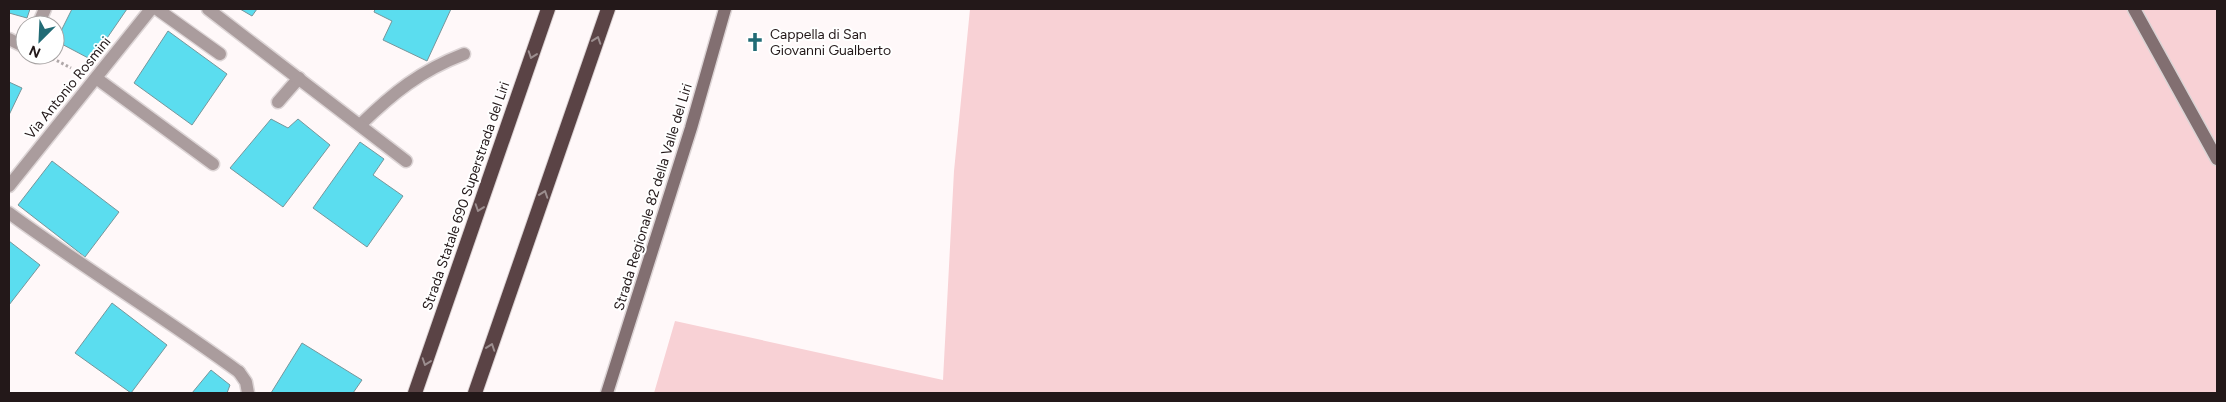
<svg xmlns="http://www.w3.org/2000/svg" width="2226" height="402" viewBox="0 0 2226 402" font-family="Figtree,sans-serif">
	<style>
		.green { fill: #f8d1d5 }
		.building { fill: #5bddef; stroke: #76969b }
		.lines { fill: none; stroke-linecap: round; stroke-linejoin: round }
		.service-casing { stroke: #dcd4d5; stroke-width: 15 }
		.minor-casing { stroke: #dcd4d5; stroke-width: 15 }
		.secondary-casing { stroke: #dcd4d5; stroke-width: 15 }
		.trunk-casing { stroke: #dcd4d5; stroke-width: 16 }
		.path { stroke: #afa7a8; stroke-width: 3; stroke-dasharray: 2.5 2.5; stroke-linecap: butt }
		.service { stroke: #aa9c9d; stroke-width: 12 }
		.minor { stroke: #aa9c9d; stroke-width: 12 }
		.secondary { stroke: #826f71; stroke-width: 12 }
		.trunk { stroke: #5a4345; stroke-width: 14 }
		.oneway { stroke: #9c8e8f }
		.labels { text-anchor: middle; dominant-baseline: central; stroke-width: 4; stroke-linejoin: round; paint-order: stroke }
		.poi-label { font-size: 14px; fill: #231819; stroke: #fff; text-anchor: start }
		.street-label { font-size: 14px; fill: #231819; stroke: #fff }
	</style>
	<rect width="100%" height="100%" fill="#fff8f9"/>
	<polygon class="green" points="970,9 2217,9 2217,393 654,393 675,321 943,380 954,171"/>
	<g class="building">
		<polygon points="9,9 30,9 27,18 9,13"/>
		<polygon points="72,9 127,9 92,60 56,41"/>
		<polygon points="240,9 257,9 252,16"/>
		<polygon points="375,9 451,9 427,61 383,40 392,21 374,12"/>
		<polygon points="168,31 227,74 192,125 134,83"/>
		<polygon points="9,82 22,88 9,115"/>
		<polygon points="271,119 288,128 298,119 330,145 283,207 230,168"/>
		<polygon points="360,142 384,159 373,175 403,196 367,247 313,208"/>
		<polygon points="52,161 119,212 85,257 18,205"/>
		<polygon points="9,241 40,265 9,305"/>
		<polygon points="112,303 167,345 131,393 75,353"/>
		<polygon points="302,343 362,380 353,393 271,393"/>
		<polygon points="211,370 230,385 227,393 192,393"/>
	</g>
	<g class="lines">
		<g class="service-casing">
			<g id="service">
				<polyline points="157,9 220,54"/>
				<polyline points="96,78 213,164"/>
				<polyline points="278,102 299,78"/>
				<path d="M 360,125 C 393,93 420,71 464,54"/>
				<polyline points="239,372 246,382 248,393"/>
			</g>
		</g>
		<g class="minor-casing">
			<g id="minor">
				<polyline points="208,9 406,161"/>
				<polyline points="38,25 45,9"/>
				<polyline points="9,39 25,47"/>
				<polyline points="9,186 151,9"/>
				<path d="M 9,213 C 84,268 164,317 239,372"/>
			</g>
		</g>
		<g class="secondary-casing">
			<g id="secondary">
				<polyline points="2134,9 2217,159"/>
				<polyline points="607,393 691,128 725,9"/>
			</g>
		</g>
		<g class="trunk-casing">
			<g id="trunk">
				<polyline points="415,393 548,9"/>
				<polyline points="475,393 608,9"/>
			</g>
		</g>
		<polyline class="path" points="48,56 71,68"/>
		<use href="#service" class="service"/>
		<use href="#minor" class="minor"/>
		<use href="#secondary" class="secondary"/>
		<use href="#trunk" class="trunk"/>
	</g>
	<defs><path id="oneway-chevron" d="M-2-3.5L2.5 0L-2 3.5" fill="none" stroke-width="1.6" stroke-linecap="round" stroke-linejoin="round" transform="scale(1.25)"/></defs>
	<g class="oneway">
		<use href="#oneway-chevron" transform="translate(597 40) rotate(-71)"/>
		<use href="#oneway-chevron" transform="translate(532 55) rotate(109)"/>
		<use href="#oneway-chevron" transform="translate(544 194) rotate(-71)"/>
		<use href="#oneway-chevron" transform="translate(479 208) rotate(109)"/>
		<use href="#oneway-chevron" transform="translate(491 347) rotate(-71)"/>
		<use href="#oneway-chevron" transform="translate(426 362) rotate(109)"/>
	</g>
	<defs>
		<g id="church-bare" transform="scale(1.5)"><path d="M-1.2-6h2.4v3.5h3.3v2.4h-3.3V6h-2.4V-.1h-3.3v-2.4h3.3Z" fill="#216b75" stroke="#fff" stroke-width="2.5" paint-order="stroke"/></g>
	</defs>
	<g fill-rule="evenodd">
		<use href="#church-bare" x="755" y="42"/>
	</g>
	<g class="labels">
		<g class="poi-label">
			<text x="770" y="34">Cappella di San<tspan x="770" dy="16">Giovanni Gualberto</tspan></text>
		</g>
		<g class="street-label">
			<text transform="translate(68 88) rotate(-51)">Via Antonio Rosmini</text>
			<text transform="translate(466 196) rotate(-71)">Strada Statale 690 Superstrada del Liri</text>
			<text transform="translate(653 197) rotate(-73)">Strada Regionale 82 della Valle del Liri</text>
		</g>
	</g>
	<rect width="2226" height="402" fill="none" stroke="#231819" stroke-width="20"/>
	<g transform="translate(40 40) rotate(204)"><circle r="24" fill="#ffffff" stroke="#a7a3a3"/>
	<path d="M0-4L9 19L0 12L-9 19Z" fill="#216b75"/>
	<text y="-8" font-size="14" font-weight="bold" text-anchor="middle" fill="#231819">N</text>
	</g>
</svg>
